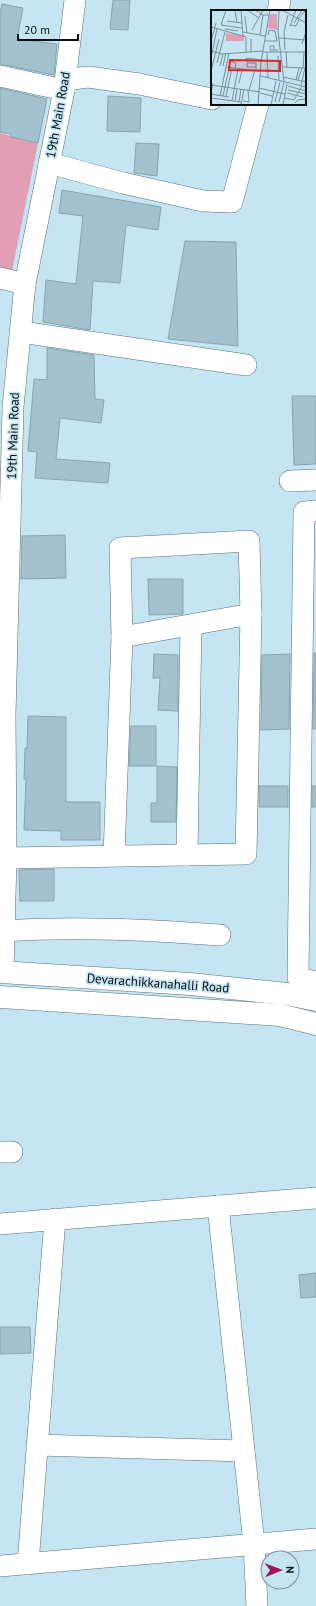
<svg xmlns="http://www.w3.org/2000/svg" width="316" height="1606" viewBox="0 0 316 1606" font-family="'PT Sans',sans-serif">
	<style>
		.green { fill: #e29eb4 }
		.building { fill: #a3c2ce; stroke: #86a4b0 }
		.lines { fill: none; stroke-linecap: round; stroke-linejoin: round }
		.minor-casing { stroke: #53707b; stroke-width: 22 }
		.major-casing { stroke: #53707b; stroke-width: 23 }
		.minor { stroke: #fff; stroke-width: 21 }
		.major { stroke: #fff; stroke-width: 22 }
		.labels { text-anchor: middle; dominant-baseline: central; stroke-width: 3.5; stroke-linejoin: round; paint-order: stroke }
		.street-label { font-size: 13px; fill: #050f14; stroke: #c6e5f2 }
		.inset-road { fill: none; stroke: #798f99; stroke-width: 1 }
		.view { fill: #d62828; fill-opacity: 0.15; stroke: #d62828; stroke-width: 2 }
		.inset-edge { fill: none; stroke: #050f14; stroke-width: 2 }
	</style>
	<rect width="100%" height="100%" fill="#c6e5f2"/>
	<polygon class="green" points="0,133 38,143 12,271 0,268"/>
	<g class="building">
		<polygon points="113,0 130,0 128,30 110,29"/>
		<polygon points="2,4 23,8 17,39 57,44 54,75 0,64 0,14"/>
		<polygon points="0,88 47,99 38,143 11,137 11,134 0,132"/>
		<polygon points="108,96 141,98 140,132 107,131"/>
		<polygon points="136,143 159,144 157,176 134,173"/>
		<polygon points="62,190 161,207 158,230 126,225 120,283 93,281 90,330 43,322 46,280 76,284 83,216 59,213"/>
		<polygon points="185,241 236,242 238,346 168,339"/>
		<polygon points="47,348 94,355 95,399 104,400 101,423 60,418 56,459 110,463 108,483 35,478 37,452 28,451 34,379 47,380"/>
		<polygon points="292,396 316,396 316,464 294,465"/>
		<polygon points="65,535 66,578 21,579 22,536"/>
		<polygon points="148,579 183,579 183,614 149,615"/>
		<polygon points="314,653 316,653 316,729 313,729"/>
		<polygon points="154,654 178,655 178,711 158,710 160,678 153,678"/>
		<polygon points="290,654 289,729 261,730 262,655"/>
		<polygon points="28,716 66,717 66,802 100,802 100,840 61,840 61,831 24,830 26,779 24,779 25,748 27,748"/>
		<polygon points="131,726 156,726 156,766 129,766"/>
		<polygon points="157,766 177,767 176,822 151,822 151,803 157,803"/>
		<rect x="259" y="786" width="29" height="21"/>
		<rect x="312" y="786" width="4" height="21"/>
		<polygon points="54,869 54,901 20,901 19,870"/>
		<polygon points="316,1273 316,1297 301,1298 299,1275"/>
		<polygon points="0,1327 30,1327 31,1353 0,1354"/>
	</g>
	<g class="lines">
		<g class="minor-casing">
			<g id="minor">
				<polyline points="278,11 280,0"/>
				<polyline points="0,76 64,90"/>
				<polyline points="65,80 88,77 139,84 212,99"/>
				<polyline points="49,163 123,183 203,201 232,202 258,104"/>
				<polyline points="0,278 25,284"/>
				<polyline points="21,332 246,365"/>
				<polyline points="290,481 316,480"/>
				<polyline points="316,511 304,512 298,978 316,982"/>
				<polyline points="122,637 251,614"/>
				<polyline points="187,855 191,625"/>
				<polyline points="6,858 246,854 251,614 249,541 120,548 122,637 114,856"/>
				<path d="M 4,931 C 76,926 148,930 220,935"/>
				<polyline points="3,972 6,858 5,715 13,407 25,284 64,90 75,0"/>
				<polyline points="0,1152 12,1152"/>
				<polyline points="218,1206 254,1544 257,1606"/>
				<polyline points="0,1224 316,1198"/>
				<polyline points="37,1445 244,1451"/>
				<polyline points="28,1564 55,1219"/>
				<polyline points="0,1566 316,1539"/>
			</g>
		</g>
		<g class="major-casing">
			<g id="major">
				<polyline points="0,972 190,984 287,994 316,1000"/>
				<polyline points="0,997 280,1015 316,1024"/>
			</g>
		</g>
		<use href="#minor" class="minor"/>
		<use href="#major" class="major"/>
	</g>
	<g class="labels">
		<g class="street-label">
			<text transform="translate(58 115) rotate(-80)">19th Main Road</text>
			<text transform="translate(13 436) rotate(-88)">19th Main Road</text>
			<text transform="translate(158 983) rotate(4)">Devarachikkanahalli Road</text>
		</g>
	</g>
	<g transform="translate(211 10)">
		<rect width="95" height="95" fill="#c6e5f2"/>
		<path d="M 59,4 L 66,4 L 66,20 L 57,18 ZM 15,23 L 33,26 L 33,31 L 15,31 Z" fill="#e29eb4"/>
		<path class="inset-road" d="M 15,0 L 10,15 L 31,18M 24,0 L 26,13M 30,0 L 32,26M 36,0 L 48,8M 44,0 L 52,5 L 58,5M 68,0 L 67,22 L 73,71M 71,0 L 95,13M 34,6 L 36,23M 87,9 L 95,0M 16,11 L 31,13M 83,13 L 91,0M 79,15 L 85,16 L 88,9M 79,16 L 85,0M 0,17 L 32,26M 14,19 L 27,21M 41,20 L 52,0M 32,22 L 54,26M 49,25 L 52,5M 32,26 L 35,27 L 35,42M 1,28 L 5,13M 68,28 L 95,30M 40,29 L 40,42M 54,31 L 66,31 L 64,21 L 58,20 L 57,25M 91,34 L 95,22M 63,39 L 63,36 L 59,36 L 59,40 L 67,40M 74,40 L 73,22 L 77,5M 0,41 L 11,44 L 52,41M 75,41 L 76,58M 52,42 L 95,42M 56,42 L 57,68M 67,46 L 68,70M 0,48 L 6,19M 50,50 L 35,48 L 35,51 L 50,50M 18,51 L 25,53 L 24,59M 6,53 L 14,22M 9,56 L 12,44M 12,56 L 15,43M 15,57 L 49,61M 72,57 L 95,58M 92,58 L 93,42M 45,60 L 45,53 L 36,53 L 36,57 L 45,57M 0,61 L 8,29M 50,66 L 95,77M 72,67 L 95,72M 85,70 L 88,58M 87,70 L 91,58M 2,73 L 0,84 L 18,87M 28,73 L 31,60M 0,75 L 49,82M 90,75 L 94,58M 77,76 L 95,81M 48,78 L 74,84M 38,80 L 44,60M 77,80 L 95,84M 49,83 L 61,86M 76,83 L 92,87M 9,86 L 18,43M 12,86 L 18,58M 15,86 L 21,58M 0,88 L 30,92M 74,88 L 83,90 L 91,76M 21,91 L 27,59M 24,91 L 26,79M 32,91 L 38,92 L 37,80M 28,92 L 30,79M 64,92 L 69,72M 68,92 L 73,72M 84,93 L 87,90 L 95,89M 30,95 L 33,79M 47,95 L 50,52 L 59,0M 60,95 L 65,71M 72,95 L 76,74"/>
		<path class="view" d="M 19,50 L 69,51 L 69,61 L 18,60 Z"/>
		<rect width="95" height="95" class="inset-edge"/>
	</g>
	<g transform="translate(280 1570) rotate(89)"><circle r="19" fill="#c6e5f2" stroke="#798f99"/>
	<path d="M0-3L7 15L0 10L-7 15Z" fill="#a3155b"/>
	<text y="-6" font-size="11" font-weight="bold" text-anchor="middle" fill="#050f14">N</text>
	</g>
	<path d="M18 34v6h60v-6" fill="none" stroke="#050f14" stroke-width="2"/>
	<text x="24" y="34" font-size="12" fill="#050f14" stroke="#c6e5f2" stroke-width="3" paint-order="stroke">20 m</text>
</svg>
